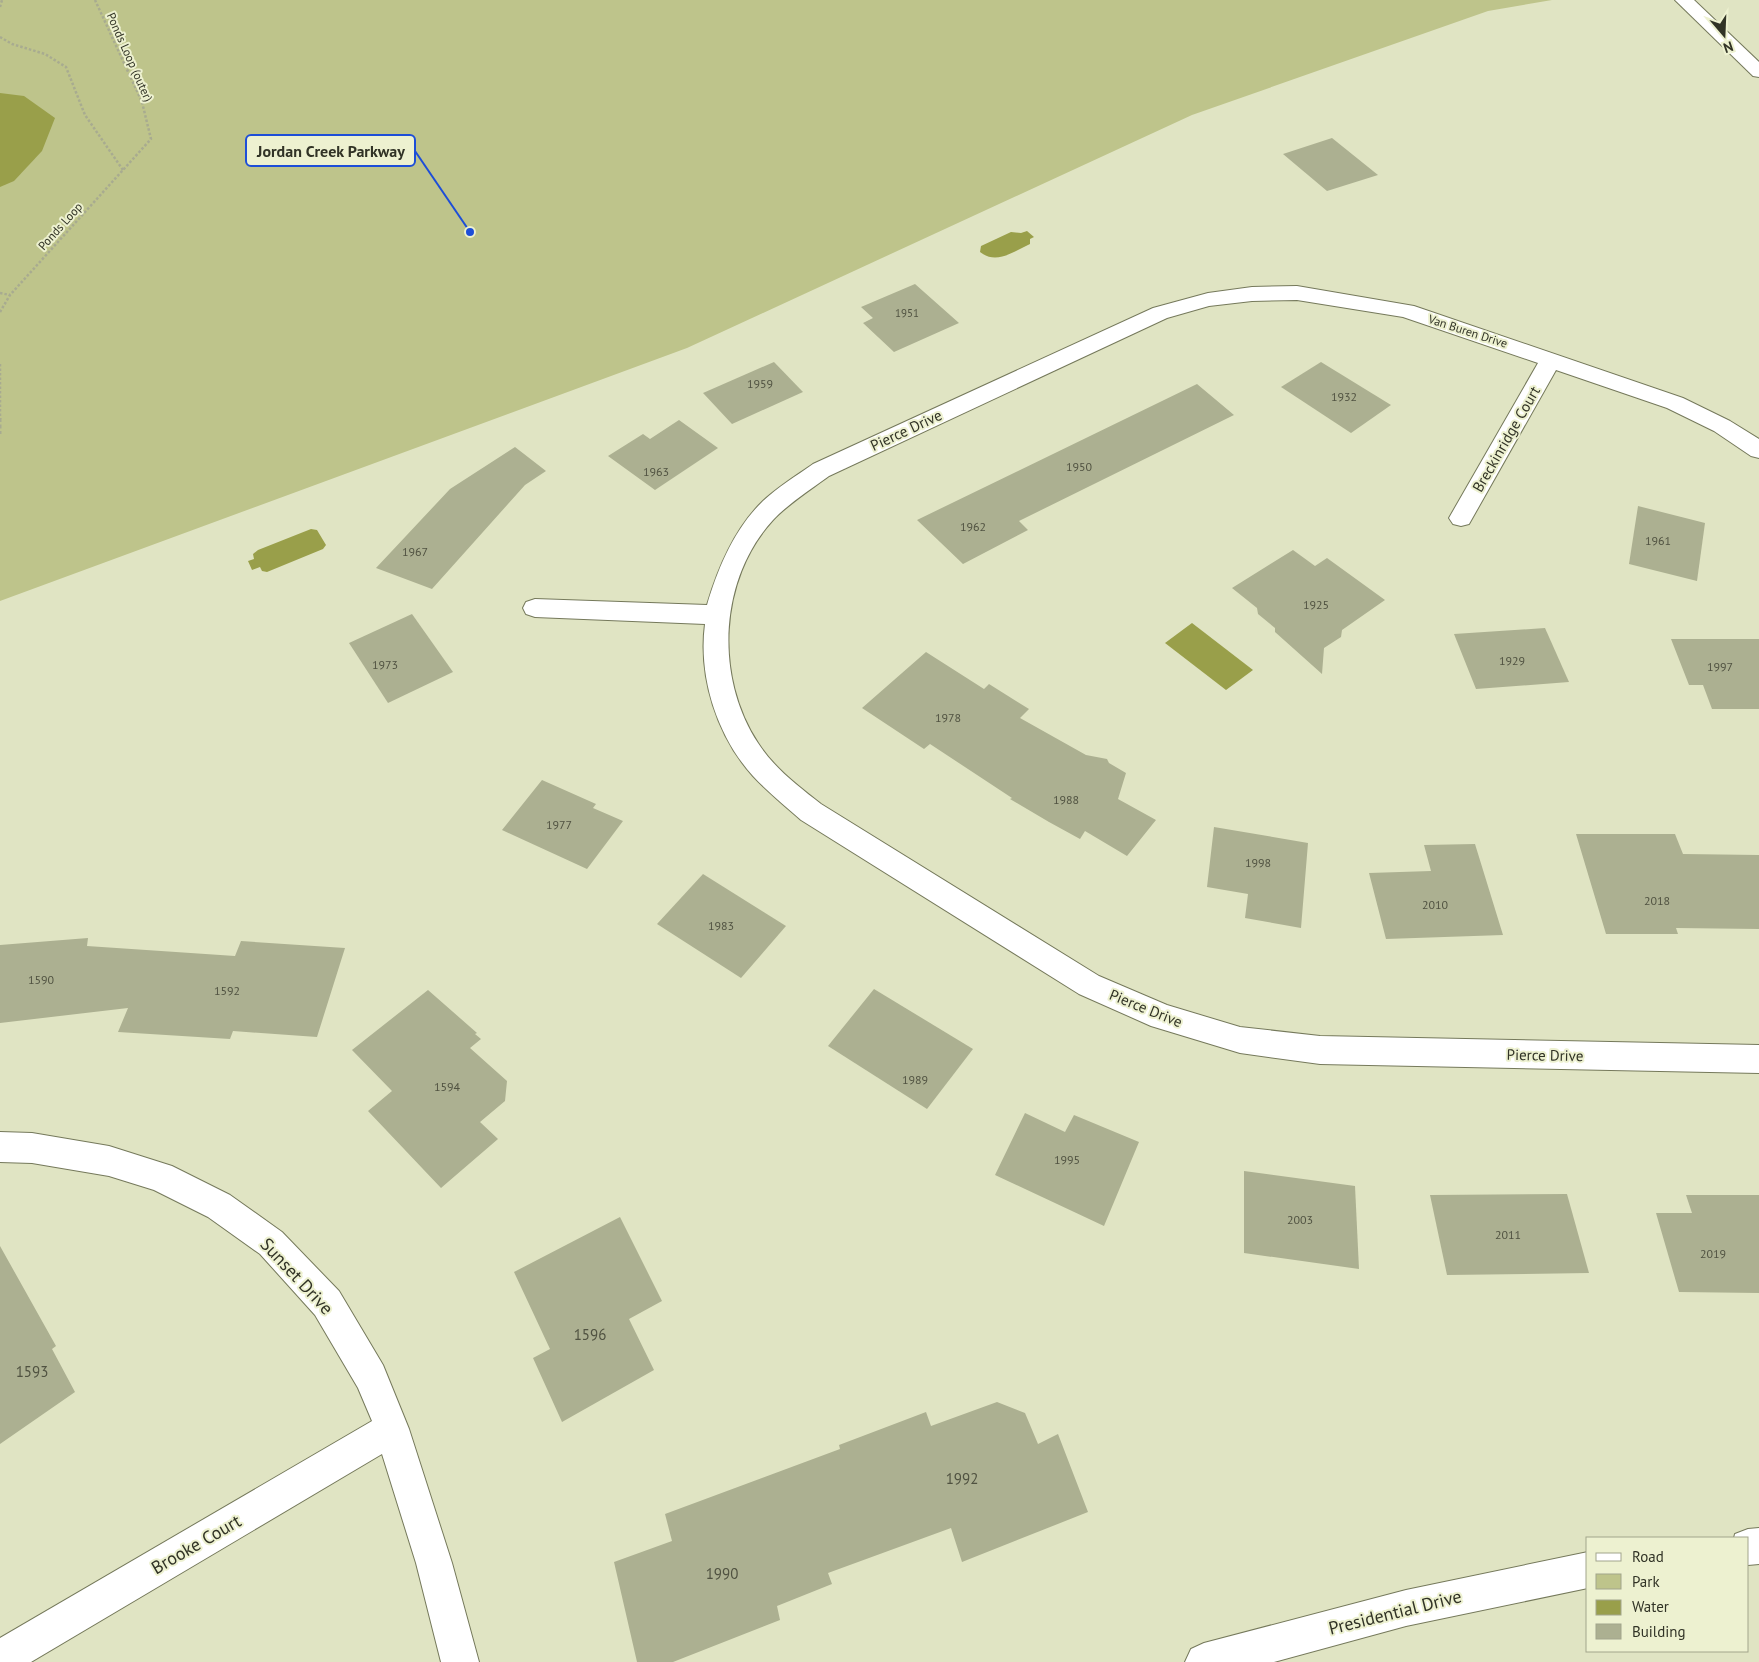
<svg xmlns="http://www.w3.org/2000/svg" width="1759" height="1662" viewBox="0 0 1759 1662" font-family="'PT Sans',sans-serif">
	<style>
		.green { fill: #bec48b }
		.water { fill: #999f4a }
		.building { fill: #acb091 }
		.lines { fill: none; stroke-linecap: round; stroke-linejoin: round }
		.minor-casing { stroke: #75795b; stroke-width: 2 }
		.tertiary-casing { stroke: #75795b; stroke-width: 2 }
		.secondary-casing { stroke: #75795b; stroke-width: 2 }
		.path-far1 { stroke: #a8ab90; stroke-width: 2.5; stroke-dasharray: 2.5 2; stroke-linecap: butt }
		.path { stroke: #a8ab90; stroke-width: 3; stroke-dasharray: 4 2.5; stroke-linecap: butt }
		.minor { fill: #fff; fill-rule: evenodd }
		.tertiary { fill: #fff; fill-rule: evenodd }
		.secondary { fill: #fff; fill-rule: evenodd }
		.labels { text-anchor: middle; dominant-baseline: central; stroke-width: 4; stroke-linejoin: round; paint-order: stroke }
		.far-number-label { font-size: 11px; fill: #505241 }
		.far-street-label { font-size: 12px; fill: #313326; stroke: #edf1d0 }
		.number-label { font-size: 12px; fill: #505241 }
		.street-label { font-size: 15px; fill: #313326; stroke: #edf1d0 }
		.near-number-label { font-size: 15px; fill: #505241 }
		.near-street-label { font-size: 18px; fill: #313326; stroke: #edf1d0 }
		.leader { fill: none; stroke: #1d4ed8; stroke-width: 2 }
		.callout-dot { fill: #1d4ed8; stroke: #edf1d0; stroke-width: 2 }
		.callout { fill: #edf1d0; stroke: #1d4ed8; stroke-width: 2 }
		.callout-label { font-size: 16px; text-anchor: middle; font-weight: bold; fill: #313326 }
	</style>
	<rect width="100%" height="100%" fill="#e0e4c3"/>
	<polygon class="green" points="0,0 1552,0 1488,11 1192,115 687,348 0,601"/>
	<g class="water">
		<polygon points="0,93 24,96 55,118 42,151 14,181 0,187"/>
		<path d="M 1027,231 L 1034,237 L 1030,239 L 1030,244 C 1013,252 996,265 980,252 L 981,246 L 1011,232 L 1021,233 Z"/>
		<polygon points="311,529 317,530 326,545 323,549 267,572 262,571 260,567 252,570 248,561 254,559 253,554 258,550"/>
		<polygon points="1192,623 1253,670 1226,690 1165,643"/>
	</g>
	<g class="building">
		<polygon points="1332,138 1378,175 1327,191 1283,154"/>
		<polygon points="915,284 959,323 894,352 863,323 873,318 861,307"/>
		<polygon points="774,362 803,392 732,424 703,393"/>
		<polygon points="1321,362 1391,405 1351,433 1281,387"/>
		<polygon points="1197,384 1234,415 1019,521 1028,530 963,564 917,520"/>
		<polygon points="679,420 718,448 655,490 608,456 643,434 650,439"/>
		<polygon points="515,447 546,471 525,485 432,589 376,568 450,489"/>
		<polygon points="1638,506 1705,523 1697,581 1629,564"/>
		<polygon points="1293,550 1315,566 1327,558 1385,600 1342,630 1341,637 1324,648 1322,674 1275,632 1275,628 1258,614 1257,608 1232,588"/>
		<polygon points="412,614 453,672 388,703 349,643"/>
		<polygon points="1545,628 1569,682 1476,689 1454,634"/>
		<polygon points="1671,639 1759,639 1759,709 1712,709 1703,685 1689,685"/>
		<polygon points="926,652 984,689 989,684 1029,709 1020,718 1086,755 1107,759 1109,763 1126,773 1118,799 1156,820 1127,856 1085,831 1080,839 1049,822 1010,799 1012,798 930,744 924,749 862,708"/>
		<polygon points="542,780 596,804 593,808 623,821 587,869 502,830"/>
		<polygon points="1214,827 1308,843 1301,928 1245,918 1248,894 1207,887"/>
		<polygon points="1576,834 1675,834 1683,854 1759,855 1759,929 1676,928 1678,934 1606,934"/>
		<polygon points="1475,844 1503,935 1386,939 1369,873 1431,871 1424,845"/>
		<polygon points="703,874 786,926 741,978 657,924"/>
		<polygon points="88,938 87,946 235,956 241,941 345,948 317,1037 233,1031 230,1039 118,1032 128,1008 0,1023 0,945"/>
		<polygon points="874,989 973,1049 927,1109 828,1046"/>
		<polygon points="428,990 477,1033 475,1034 481,1039 470,1048 507,1081 505,1101 480,1122 498,1139 441,1188 368,1111 392,1091 352,1050"/>
		<polygon points="1025,1113 1065,1132 1074,1115 1139,1142 1104,1226 995,1175"/>
		<polygon points="1244,1171 1355,1186 1359,1269 1244,1253"/>
		<polygon points="1567,1194 1589,1273 1447,1275 1430,1195"/>
		<polygon points="1686,1195 1759,1195 1759,1293 1679,1292 1656,1213 1692,1213"/>
		<polygon points="620,1217 662,1301 629,1319 654,1370 562,1422 533,1358 550,1349 514,1272"/>
		<polygon points="0,1246 56,1346 52,1349 75,1392 0,1444"/>
		<polygon points="997,1402 1025,1413 1038,1444 1058,1434 1088,1512 962,1562 951,1528 828,1573 832,1584 777,1606 780,1620 673,1662 637,1662 614,1562 672,1541 665,1514 840,1449 839,1445 926,1412 931,1426"/>
	</g>
	<g class="lines">
		<g class="minor-casing">
			<g id="minor">
				<path d="M 1297,286 L 1414,306 L 1683,398 L 1730,421 L 1759,439 L 1759,458 L 1751,456 L 1714,431 L 1667,408 L 1556,370 L 1469,524 L 1461,526 L 1453,524 L 1449,518 L 1538,363 L 1403,317 L 1297,300 L 1252,301 L 1209,306 L 1167,318 L 829,476 C 810,490 789,503 773,520 C 718,580 715,678 758,743 C 774,768 798,786 821,804 L 1099,976 L 1167,1005 L 1240,1027 L 1320,1036 L 1759,1045 L 1759,1073 L 1320,1064 L 1240,1053 L 1151,1026 L 1079,994 L 801,820 C 785,806 768,792 753,776 C 717,736 698,677 705,624 L 535,617 L 526,614 L 523,608 L 526,602 L 535,599 L 707,605 C 718,568 734,529 763,501 C 778,487 796,476 813,464 L 1153,308 L 1208,293 L 1252,287 Z"/>
				<polygon points="0,1132 32,1133 109,1146 172,1166 230,1195 282,1232 339,1291 383,1365 409,1429 452,1563 479,1662 441,1662 416,1563 382,1454 31,1662 0,1662 0,1638 372,1421 358,1388 315,1315 260,1254 208,1217 154,1190 109,1176 32,1163 0,1162"/>
			</g>
		</g>
		<g class="tertiary-casing">
			<g id="tertiary">
				<polygon points="1759,1528 1759,1564 1748,1565 1748,1538 1734,1538 1735,1534 1748,1529"/>
				<polygon points="1588,1552 1588,1588 1406,1626 1274,1662 1185,1662 1191,1649 1204,1643 1406,1590"/>
			</g>
		</g>
		<g class="secondary-casing">
			<polygon id="secondary" points="1675,0 1694,0 1759,62 1759,77 1753,76"/>
		</g>
		<g class="path-far1">
			<polyline points="0,7 2,0"/>
			<polyline points="0,37 12,44 45,54 66,67 85,115 123,170"/>
			<polyline points="0,293 10,295"/>
			<polyline points="0,312 10,295 151,139 142,102 95,0"/>
			<polyline points="0,364 0,419"/>
		</g>
		<polyline class="path" points="0,418 0,434"/>
		<use href="#minor" class="minor"/>
		<use href="#tertiary" class="tertiary"/>
		<use href="#secondary" class="secondary"/>
	</g>
	<g class="labels">
		<g class="far-number-label">
			<text x="907" y="313">1951</text>
		</g>
		<g class="far-street-label">
			<text transform="translate(130 57) rotate(66)">Ponds Loop (outer)</text>
			<text transform="translate(60 226) rotate(-48)">Ponds Loop</text>
			<text transform="translate(1468 331) rotate(18)">Van Buren Drive</text>
		</g>
		<g class="number-label">
			<text x="760" y="383">1959</text>
			<text x="1344" y="396">1932</text>
			<text x="1079" y="466">1950</text>
			<text x="656" y="471">1963</text>
			<text x="973" y="526">1962</text>
			<text x="1658" y="540">1961</text>
			<text x="415" y="551">1967</text>
			<text x="1316" y="604">1925</text>
			<text x="1512" y="660">1929</text>
			<text x="385" y="664">1973</text>
			<text x="1720" y="666">1997</text>
			<text x="948" y="717">1978</text>
			<text x="1066" y="799">1988</text>
			<text x="559" y="824">1977</text>
			<text x="1258" y="862">1998</text>
			<text x="1657" y="900">2018</text>
			<text x="1435" y="904">2010</text>
			<text x="721" y="925">1983</text>
			<text x="41" y="979">1590</text>
			<text x="227" y="990">1592</text>
			<text x="915" y="1079">1989</text>
			<text x="447" y="1086">1594</text>
			<text x="1067" y="1159">1995</text>
			<text x="1300" y="1219">2003</text>
			<text x="1508" y="1234">2011</text>
			<text x="1713" y="1253">2019</text>
		</g>
		<g class="street-label">
			<text transform="translate(906 430) rotate(-25)">Pierce Drive</text>
			<text transform="translate(1506 439) rotate(-60)">Breckinridge Court</text>
			<text transform="translate(1146 1008) rotate(22)">Pierce Drive</text>
			<text transform="translate(1545 1055) rotate(1)">Pierce Drive</text>
		</g>
		<g class="near-number-label">
			<text x="590" y="1334">1596</text>
			<text x="32" y="1371">1593</text>
			<text x="962" y="1478">1992</text>
			<text x="722" y="1573">1990</text>
		</g>
		<g class="near-street-label">
			<text transform="translate(297 1276) rotate(47)">Sunset Drive</text>
			<text transform="translate(196 1544) rotate(-30)">Brooke Court</text>
			<text transform="translate(1395 1612) rotate(-14)">Presidential Drive</text>
		</g>
	</g>
	<path class="leader" d="M470 232L415 151"/>
	<circle class="callout-dot" cx="470" cy="232" r="5"/>
	<rect class="callout" x="246" y="135" width="169" height="31" rx="5"/>
	<g class="callout-label">
		<text x="331" y="157">Jordan Creek Parkway</text>
	</g>
	<rect x="1586" y="1537" width="162" height="115" fill="#edf1d0" stroke="#a2a58c"/>
	<rect x="1596" y="1553" width="25" height="8" fill="#ffffff" stroke="#a2a58c"/>
	<text x="1632" y="1562" font-size="15" fill="#313326">Road</text>
	<rect x="1596" y="1574" width="25" height="15" fill="#bec48b" stroke="#a2a58c"/>
	<text x="1632" y="1587" font-size="15" fill="#313326">Park</text>
	<rect x="1596" y="1600" width="25" height="15" fill="#999f4a" stroke="#a2a58c"/>
	<text x="1632" y="1612" font-size="15" fill="#313326">Water</text>
	<rect x="1596" y="1624" width="25" height="15" fill="#acb091" stroke="#a2a58c"/>
	<text x="1632" y="1637" font-size="15" fill="#313326">Building</text>
	<g transform="translate(1724 35) rotate(161)" stroke="#edf1d0" stroke-width="4" paint-order="stroke">
	<path d="M0-4L9 19L0 12L-9 19Z" fill="#313326"/>
	<text y="-8" font-size="14" font-weight="bold" text-anchor="middle" fill="#313326">N</text>
	</g>
</svg>
